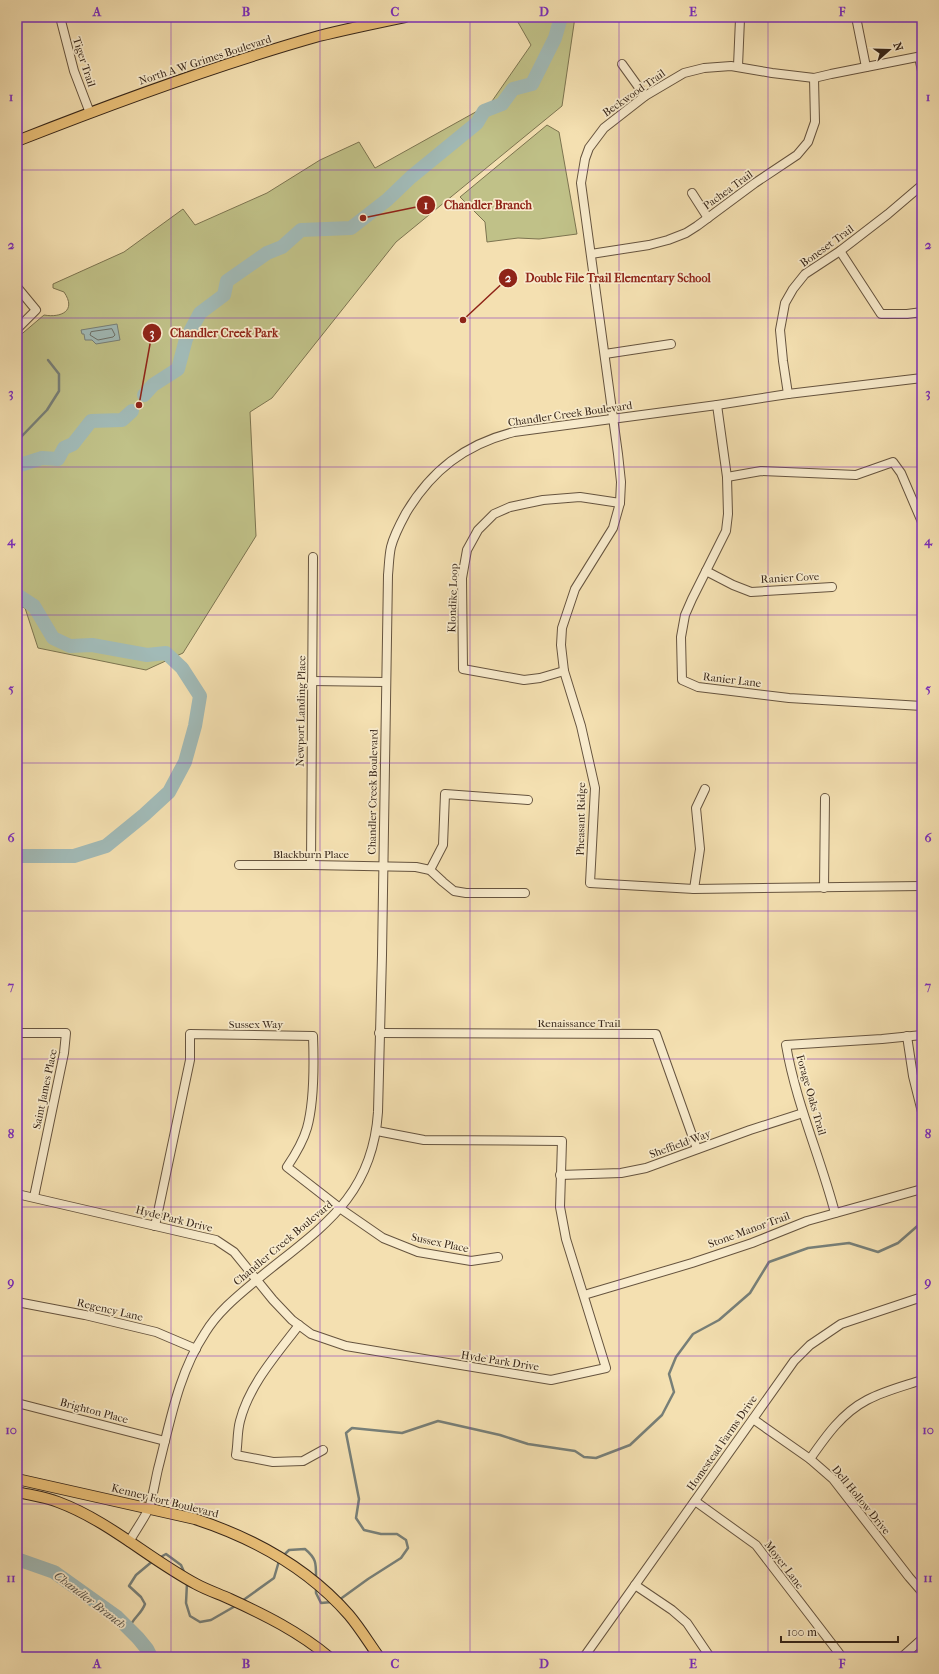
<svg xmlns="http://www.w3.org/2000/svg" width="939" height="1674" viewBox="0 0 939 1674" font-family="'IM FELL French Canon',serif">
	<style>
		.green { fill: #c0c188; stroke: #7c7450 }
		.water { fill: #a1bab7; stroke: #777f78 }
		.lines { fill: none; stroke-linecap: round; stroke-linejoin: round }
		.shore { stroke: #6c7068; stroke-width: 1 }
		.stream { stroke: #777f78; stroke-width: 2.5 }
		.river { stroke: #a1bab7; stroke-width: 14 }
		.minor-casing { stroke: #66543f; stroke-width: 10 }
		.major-casing { stroke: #372619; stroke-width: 12 }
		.minor { stroke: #f8ebcc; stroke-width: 8 }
		.major { stroke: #eac078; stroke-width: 10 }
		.grid { fill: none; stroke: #7b2cbf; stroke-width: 1; stroke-opacity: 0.55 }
		.labels { text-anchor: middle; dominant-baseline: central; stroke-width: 3.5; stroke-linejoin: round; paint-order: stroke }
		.street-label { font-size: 11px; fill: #372619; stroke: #f8ebcc }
		.water-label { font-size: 12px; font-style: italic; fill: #575248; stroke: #f8ebcc }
		.leader { fill: none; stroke: #8f2418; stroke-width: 1.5 }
		.callout-dot { fill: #8f2418; stroke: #f8ebcc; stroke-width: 1.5 }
		.mark-label { font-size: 12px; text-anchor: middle; font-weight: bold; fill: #fff }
		.callout-label { font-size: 12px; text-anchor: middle; font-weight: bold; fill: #8f2418; stroke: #f8ebcc; stroke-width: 3.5; stroke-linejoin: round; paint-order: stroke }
		.neatline { fill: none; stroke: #7b2cbf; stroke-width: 1.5 }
		.grid-label { font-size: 13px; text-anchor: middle; font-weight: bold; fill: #7b2cbf }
	</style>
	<rect width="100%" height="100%" fill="#f4e0b1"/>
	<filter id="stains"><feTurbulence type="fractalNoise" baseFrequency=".005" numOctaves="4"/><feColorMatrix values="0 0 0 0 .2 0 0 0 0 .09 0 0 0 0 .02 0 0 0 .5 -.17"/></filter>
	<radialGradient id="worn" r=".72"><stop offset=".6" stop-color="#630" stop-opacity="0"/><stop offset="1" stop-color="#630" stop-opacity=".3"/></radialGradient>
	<g class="green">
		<path d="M 515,17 L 575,17 L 562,106 L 396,242 L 272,398 L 250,412 L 256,536 L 183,653 L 146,670 L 38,648 L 25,608 L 17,605 L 17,338 L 44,315 C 61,318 77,311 64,292 L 53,288 L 53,284 L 124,252 L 183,209 L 195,225 L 267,193 L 320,160 L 359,142 L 375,168 L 490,104 L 531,45 Z"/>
		<polygon points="547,125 559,132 577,234 539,239 518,238 487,242 485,222 460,197"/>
	</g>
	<polygon class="water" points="117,324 120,340 96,344 92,340 85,340 84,334 82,334 81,330"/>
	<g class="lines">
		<polygon class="shore" points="112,329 115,335 113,337 98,340 90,335 91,332"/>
		<g class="stream">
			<polyline points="17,448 21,437 47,410 59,391 59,374 48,360"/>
			<path d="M 282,1557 L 289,1550 L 305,1549 C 317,1559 316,1564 316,1579"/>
			<polyline points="159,1558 166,1554 181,1565 185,1574"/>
			<polyline points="187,1583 186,1603 190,1616 200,1622 211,1620 237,1605"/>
			<polyline points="316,1588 316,1593 321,1603 332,1602"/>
			<polyline points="339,1600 368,1579 401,1558 408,1548 406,1540 397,1534 381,1534 364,1530 356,1518 359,1499 346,1433 352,1428 402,1433 438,1421 500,1435 528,1444 575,1451 584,1457 596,1458 630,1445 662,1415 674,1392 669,1374 676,1357 693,1334 719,1320 750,1293 769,1262 808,1248 849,1243 878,1252 898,1243 922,1222"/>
			<polyline points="242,1601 274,1578 279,1561"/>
			<path d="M 129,1629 C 133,1617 141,1615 145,1604 L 141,1597 L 129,1586 L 136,1575 L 154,1560"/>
		</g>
		<g class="river">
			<polyline points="144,395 153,385 178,369 186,339 200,313 224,295 227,281 267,253 282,247 301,230 351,228 387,200 411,177 477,123 484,111 502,104 513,89 532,84 555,38 561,17"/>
			<polyline points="17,466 42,458 58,459 64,448 73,444 91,421 122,420 132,411"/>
			<polyline points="17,595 34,606 53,638 70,646 92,645 147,655 166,653 182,668 200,696 195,726 185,762 169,792 144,815 106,846 74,856 17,856"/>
			<polyline points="17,1559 54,1572 117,1617 138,1638 147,1649 151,1657"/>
		</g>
		<g class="minor-casing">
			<g id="minor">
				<polyline points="60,17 74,71 90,113"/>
				<polyline points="856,17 866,67"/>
				<polyline points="922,56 831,74 814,78 772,73 731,66 704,68 684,73 645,96 604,128 589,148 585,159 581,183 618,454 621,482 620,503 613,528 575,589 562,628 561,645 564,671 581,726 595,788 590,883 694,889 922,886"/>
				<polyline points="919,57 922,71"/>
				<polyline points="622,64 645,96"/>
				<polyline points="738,66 740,19"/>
				<polyline points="692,193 708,218"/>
				<polyline points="840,251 881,314 907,314 922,312"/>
				<polyline points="591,254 649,245 668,240 686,233 697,226 755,183 797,155 808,142 815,122 814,78"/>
				<polyline points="17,287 36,310 17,329"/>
				<polyline points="605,354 671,344"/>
				<polyline points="788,394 783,361 780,330 785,303 793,289 805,274 840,251 888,214 922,185"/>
				<polyline points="717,405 727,477 728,514 726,531 692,599 685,615 681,637 682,680 698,687 789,698 922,706"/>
				<polyline points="727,477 761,471 856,475 893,462 901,473 922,522"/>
				<polyline points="706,571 733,585 751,592 832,587"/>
				<polyline points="564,671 540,678 524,680 463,669 462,578 467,550 478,530 494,514 510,507 543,500 580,497 620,503"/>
				<polyline points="312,681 386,682"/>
				<polyline points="239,865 311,865 416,867 430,870 443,882 454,891 466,893 525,893"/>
				<polyline points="311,865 313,557"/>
				<polyline points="430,870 443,845 445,794 528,800"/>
				<polyline points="824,888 825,798"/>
				<polyline points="694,889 700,849 696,808 705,789"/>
				<polyline points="17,1033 66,1033 64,1053 34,1197"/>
				<polyline points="379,1033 656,1034 697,1149"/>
				<polyline points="907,1036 913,1076 922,1112"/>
				<polyline points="560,1175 621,1173 646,1168 750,1130 803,1113"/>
				<polyline points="17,1194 216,1240 234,1252 273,1300 292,1320 311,1334 346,1346 551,1380 606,1368 566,1239 560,1207 562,1141 424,1140 377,1131"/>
				<path d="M 835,1213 C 820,1156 796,1103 786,1045 L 882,1039 L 922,1035"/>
				<path d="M 155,1226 L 190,1060 L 190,1034 L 313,1036 C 314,1063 314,1103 307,1128 C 303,1142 295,1155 287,1167 L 341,1209 L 383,1238 L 418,1252 L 471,1261 L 498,1257"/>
				<polyline points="584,1295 692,1263 752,1243 807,1221 922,1189"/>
				<polyline points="17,1302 85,1315 156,1332 196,1349"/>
				<path d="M 299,1325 C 277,1354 249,1385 240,1421 C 237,1432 238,1444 236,1455 L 273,1462 L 303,1461 L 323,1450"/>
				<polyline points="17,1403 165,1441"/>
				<polyline points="753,1419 810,1459 833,1479 909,1577 922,1592"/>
				<path d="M 810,1459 C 826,1436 842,1413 867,1400 C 884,1391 904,1386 922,1380"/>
				<polyline points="695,1501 756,1545 842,1657"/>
				<path d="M 129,1542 C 135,1531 144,1519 149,1508 C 153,1496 155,1482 158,1469 C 170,1423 178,1374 205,1333 C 217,1313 235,1298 253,1283 C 315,1231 372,1202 378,1112 L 382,955 L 388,575 C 389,565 389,556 391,547 C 394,535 400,524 406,513 C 431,471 465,444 514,432 L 717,405 L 788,394 L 922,378"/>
				<polyline points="635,1585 672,1610 687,1623 710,1657"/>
				<polyline points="584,1657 794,1361 810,1345 841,1324 922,1297"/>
				<polyline points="902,1657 922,1639"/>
			</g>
		</g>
		<g class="major-casing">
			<g id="major">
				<path d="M 17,141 C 116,102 216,65 319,36 C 347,29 376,23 405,17"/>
				<path d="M 17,1479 L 195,1519 C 253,1538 308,1568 349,1615 C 360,1628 369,1643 379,1657"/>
				<path d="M 17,1492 C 30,1495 45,1497 58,1502 C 109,1521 149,1559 196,1584 C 207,1590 219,1594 230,1599 C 265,1615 299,1632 329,1657"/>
			</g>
		</g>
		<use href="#minor" class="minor"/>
		<use href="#major" class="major"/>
	</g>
	<path class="grid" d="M 171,17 L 171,1657M 320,17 L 320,1657M 470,17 L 470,1657M 619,17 L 619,1657M 768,17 L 768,1657M 17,170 L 922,170M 17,318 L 922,318M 17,467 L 922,467M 17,615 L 922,615M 17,763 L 922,763M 17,911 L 922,911M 17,1059 L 922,1059M 17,1207 L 922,1207M 17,1356 L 922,1356M 17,1504 L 922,1504"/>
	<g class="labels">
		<g class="street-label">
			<text transform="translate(205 60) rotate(-18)">North A W Grimes Boulevard</text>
			<text transform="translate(84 62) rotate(72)">Tiger Trail</text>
			<text transform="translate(634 93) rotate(-35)">Beckwood Trail</text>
			<text transform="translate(728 190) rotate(-36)">Pachea Trail</text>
			<text transform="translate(827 246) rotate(-36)">Boneset Trail</text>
			<text transform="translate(570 414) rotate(-8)">Chandler Creek Boulevard</text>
			<text transform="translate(790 578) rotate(-3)">Ranier Cove</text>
			<text transform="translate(453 598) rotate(-88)">Klondike Loop</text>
			<text transform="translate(732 680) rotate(7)">Ranier Lane</text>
			<text transform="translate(301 711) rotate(-89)">Newport Landing Place</text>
			<text transform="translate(373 792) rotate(-89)">Chandler Creek Boulevard</text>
			<text transform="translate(581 819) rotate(-89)">Pheasant Ridge</text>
			<text x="311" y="854">Blackburn Place</text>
			<text x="579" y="1023">Renaissance Trail</text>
			<text x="256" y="1024">Sussex Way</text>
			<text transform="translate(45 1089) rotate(-78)">Saint James Place</text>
			<text transform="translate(811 1095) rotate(74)">Forage Oaks Trail</text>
			<text transform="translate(680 1144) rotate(-20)">Sheffield Way</text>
			<text transform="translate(174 1219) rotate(14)">Hyde Park Drive</text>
			<text transform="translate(749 1230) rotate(-20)">Stone Manor Trail</text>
			<text transform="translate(283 1243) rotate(-40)">Chandler Creek Boulevard</text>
			<text transform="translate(440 1243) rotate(12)">Sussex Place</text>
			<text transform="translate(110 1310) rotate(13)">Regency Lane</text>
			<text transform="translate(500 1361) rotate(9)">Hyde Park Drive</text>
			<text transform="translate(94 1411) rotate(15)">Brighton Place</text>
			<text transform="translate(722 1443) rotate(-55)">Homestead Farms Drive</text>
			<text transform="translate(861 1500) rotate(51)">Dell Hollow Drive</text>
			<text transform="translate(165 1501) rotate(14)">Kenney Fort Boulevard</text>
			<text transform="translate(784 1565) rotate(53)">Moyer Lane</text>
		</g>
		<g class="water-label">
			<text transform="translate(90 1600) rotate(37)">Chandler Branch</text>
		</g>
	</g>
	<path class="leader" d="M363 218L426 205M463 320L508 278M139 405L152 333"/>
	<g class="callout-dot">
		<circle cx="363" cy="218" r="4"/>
		<circle cx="463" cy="320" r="4"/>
		<circle cx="139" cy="405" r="4"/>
		<circle cx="426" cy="205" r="10"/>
		<circle cx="508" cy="278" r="10"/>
		<circle cx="152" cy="333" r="10"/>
	</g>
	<g class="mark-label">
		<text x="426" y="209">1</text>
		<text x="508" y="282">2</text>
		<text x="152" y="337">3</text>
	</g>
	<g class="callout-label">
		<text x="488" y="209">Chandler Branch</text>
		<text x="618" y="282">Double File Trail Elementary School</text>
		<text x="224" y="337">Chandler Creek Park</text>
	</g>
	<rect width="939" height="1674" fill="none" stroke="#f4e0b1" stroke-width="44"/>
	<g transform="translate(889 50) rotate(70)" stroke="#f8ebcc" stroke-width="3" paint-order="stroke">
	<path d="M0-3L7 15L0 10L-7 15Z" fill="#372619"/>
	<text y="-6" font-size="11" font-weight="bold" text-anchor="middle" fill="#372619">N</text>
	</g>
	<path d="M781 1636v6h117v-6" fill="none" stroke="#372619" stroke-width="2"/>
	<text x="787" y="1636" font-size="12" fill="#372619" stroke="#f8ebcc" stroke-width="3" paint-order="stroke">100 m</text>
	<rect x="22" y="22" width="895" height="1630" class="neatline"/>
	<g class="grid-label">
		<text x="97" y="16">A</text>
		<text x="246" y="16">B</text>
		<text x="395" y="16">C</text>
		<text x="544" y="16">D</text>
		<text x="693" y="16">E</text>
		<text x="842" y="16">F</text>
		<text x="11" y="101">1</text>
		<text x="928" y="101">1</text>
		<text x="11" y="249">2</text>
		<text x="928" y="249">2</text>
		<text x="11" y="397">3</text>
		<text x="928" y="397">3</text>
		<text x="11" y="545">4</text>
		<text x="928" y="545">4</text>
		<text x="11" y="693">5</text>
		<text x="928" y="693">5</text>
		<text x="11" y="842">6</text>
		<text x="928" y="842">6</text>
		<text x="11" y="990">7</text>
		<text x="928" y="990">7</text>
		<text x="11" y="1138">8</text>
		<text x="928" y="1138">8</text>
		<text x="11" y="1286">9</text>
		<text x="928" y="1286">9</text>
		<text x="11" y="1434">10</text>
		<text x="928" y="1434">10</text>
		<text x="11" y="1582">11</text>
		<text x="928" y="1582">11</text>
		<text x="97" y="1668">A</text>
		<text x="246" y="1668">B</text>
		<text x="395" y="1668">C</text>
		<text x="544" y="1668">D</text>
		<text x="693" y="1668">E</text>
		<text x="842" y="1668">F</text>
	</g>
	<rect width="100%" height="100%" filter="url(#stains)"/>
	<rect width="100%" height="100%" fill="url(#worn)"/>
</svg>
